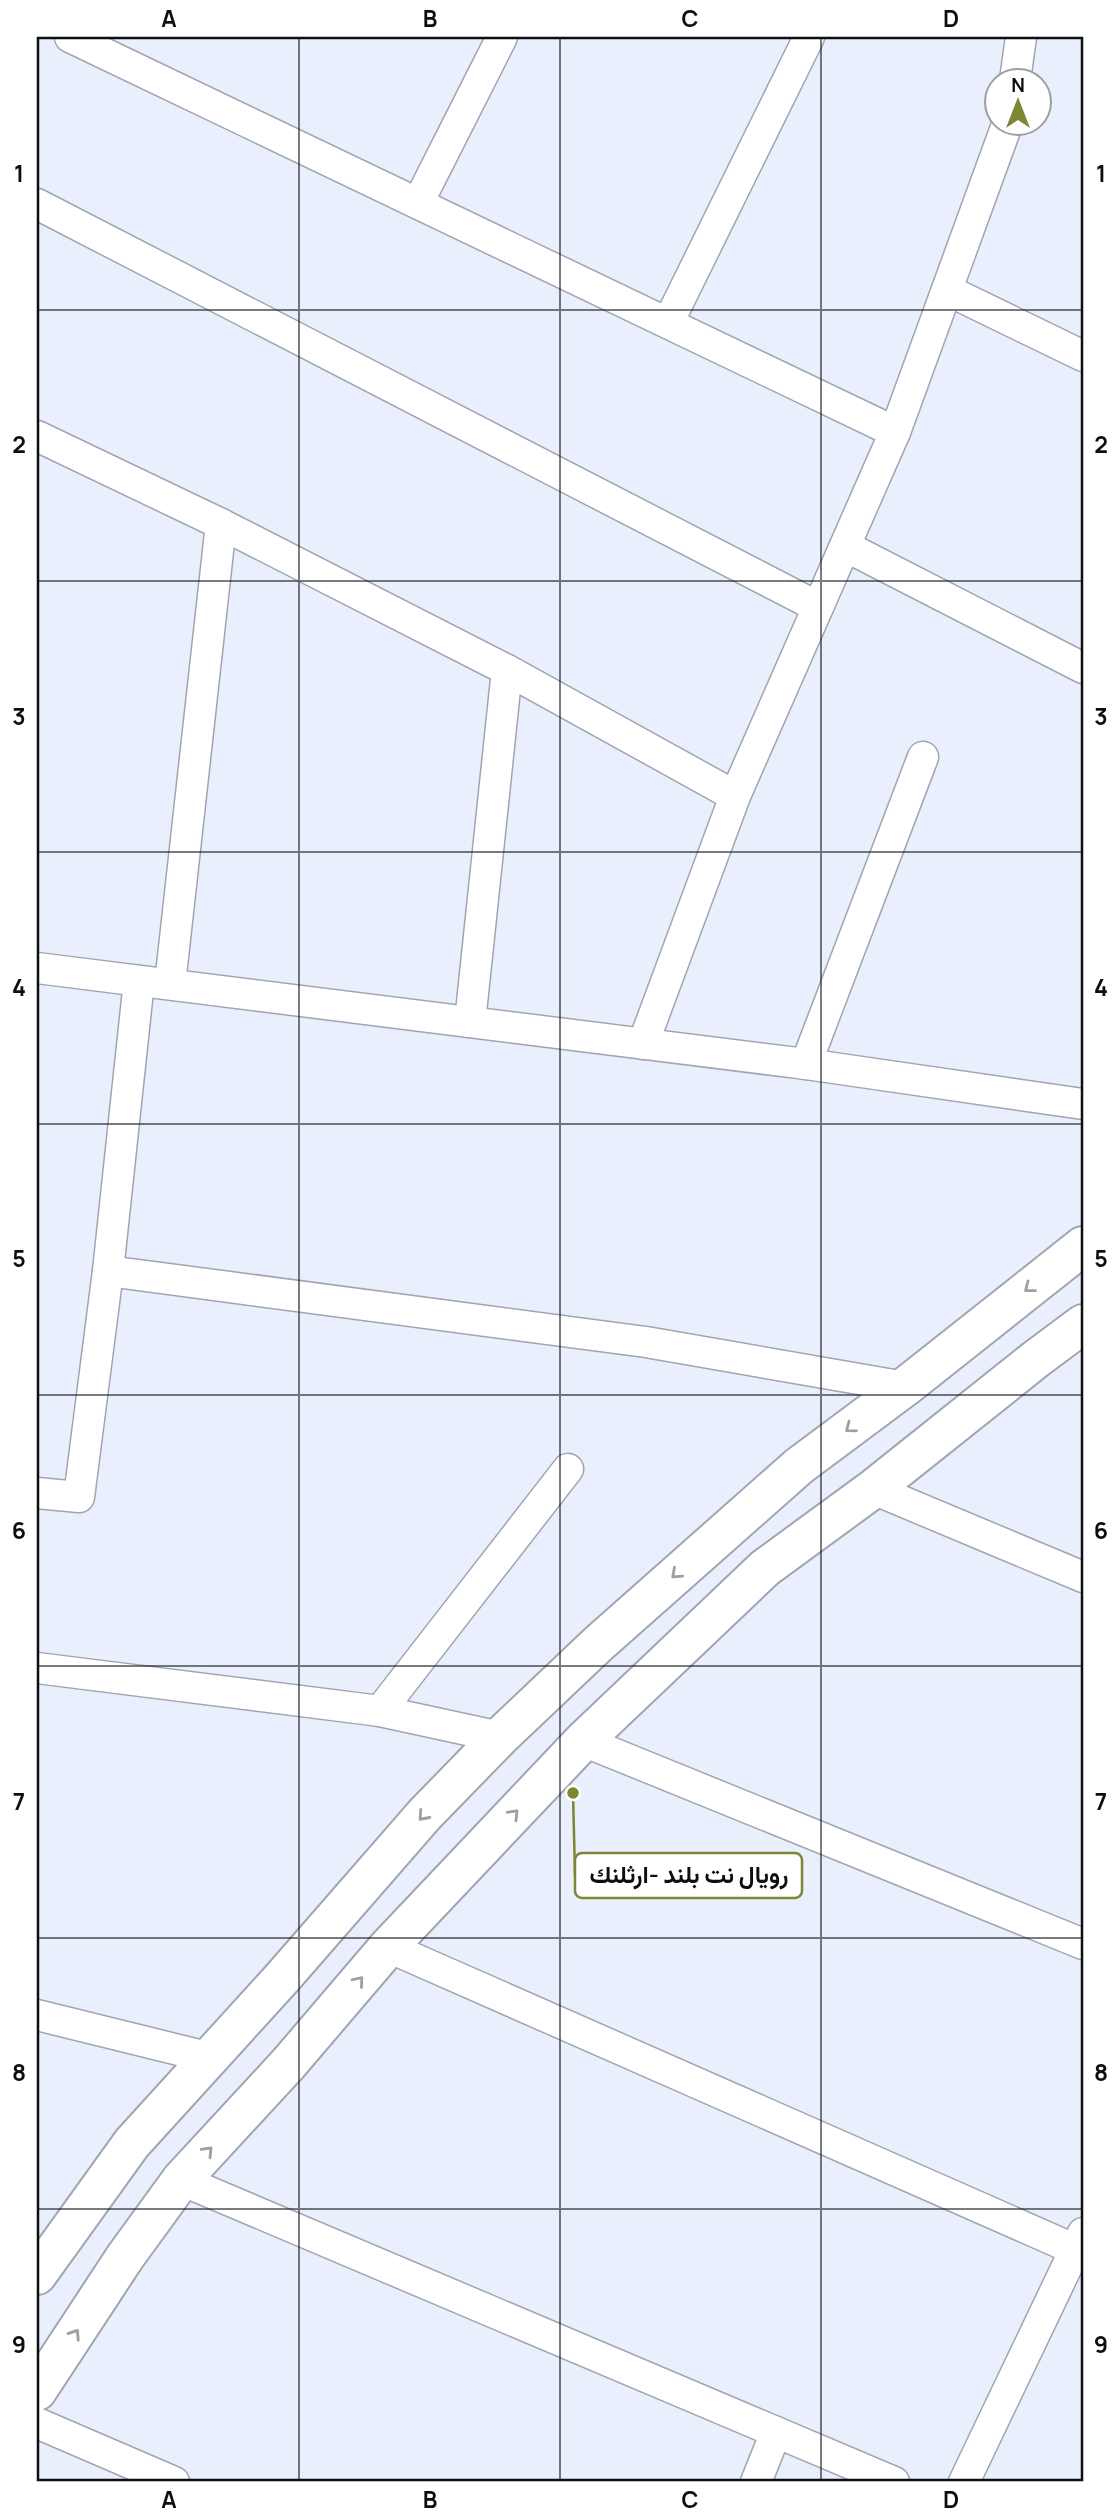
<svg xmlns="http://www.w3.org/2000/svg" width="1120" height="2519" viewBox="0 0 1120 2519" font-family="Manrope,Vazirmatn,sans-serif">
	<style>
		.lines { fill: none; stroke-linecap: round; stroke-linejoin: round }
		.minor-casing { stroke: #a0a5b1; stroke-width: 33 }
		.secondary-casing { stroke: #a0a5b1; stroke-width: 42 }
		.minor { stroke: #fff; stroke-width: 30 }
		.secondary { stroke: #fff; stroke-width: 38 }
		.oneway { stroke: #9e9fa0 }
		.grid { fill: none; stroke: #0c0e12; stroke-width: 2; stroke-opacity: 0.55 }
		.leader { fill: none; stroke: #7c8633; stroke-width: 2.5 }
		.callout-dot { fill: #7c8633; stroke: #fff; stroke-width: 2.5 }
		.callout { fill: #fff; stroke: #7c8633; stroke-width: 2.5 }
		.callout-label { font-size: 24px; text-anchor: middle; font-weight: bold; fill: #0c0e12 }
		.neatline { fill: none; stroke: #0c0e12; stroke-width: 2.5 }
		.grid-label { font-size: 23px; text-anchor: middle; font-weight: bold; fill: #0c0e12 }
	</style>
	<rect width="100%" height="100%" fill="#e9effc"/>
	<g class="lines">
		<g class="minor-casing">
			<g id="minor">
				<polyline points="70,37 895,432"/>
				<polyline points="1015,80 1021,37"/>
				<polyline points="418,203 502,37"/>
				<polyline points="37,204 818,607"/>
				<polyline points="947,290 1083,356"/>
				<polyline points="668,323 809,37"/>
				<polyline points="37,436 221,524 507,670 735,796"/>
				<polyline points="845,546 1083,668"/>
				<polyline points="37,968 806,1064 1083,1104"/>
				<polyline points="170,984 221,524"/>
				<polyline points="470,1022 507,670"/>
				<polyline points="643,1044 735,796 895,432 1008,122"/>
				<polyline points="806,1064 923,757"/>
				<polyline points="108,1271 646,1342 905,1387"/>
				<polyline points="873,1489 1083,1577"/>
				<polyline points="37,1493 79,1497 108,1271 139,981"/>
				<polyline points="37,1668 380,1711 500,1737"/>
				<polyline points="380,1711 568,1469"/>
				<polyline points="583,1741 1083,1944"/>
				<polyline points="388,1947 1076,2250"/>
				<polyline points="37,2015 211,2058"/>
				<polyline points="181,2180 894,2482"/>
				<polyline points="37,2423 174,2482"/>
				<polyline points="756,2482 776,2432"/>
				<polyline points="964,2482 1083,2233"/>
			</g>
		</g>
		<g class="secondary-casing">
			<g id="secondary">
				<polyline points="37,2275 132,2143 283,1977 425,1814 500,1737 598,1644 799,1466 905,1387 1083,1246"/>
				<polyline points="37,2391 125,2257 181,2180 289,2063 388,1947 583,1741 765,1568 873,1489 1036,1359 1083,1324"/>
			</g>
		</g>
		<use href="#minor" class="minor"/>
		<use href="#secondary" class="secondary"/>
	</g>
	<defs><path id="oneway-chevron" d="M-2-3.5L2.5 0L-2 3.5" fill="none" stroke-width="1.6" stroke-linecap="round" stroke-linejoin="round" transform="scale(1.75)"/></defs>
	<g class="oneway">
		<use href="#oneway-chevron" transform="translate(1029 1288) rotate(142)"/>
		<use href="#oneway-chevron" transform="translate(850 1428) rotate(143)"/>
		<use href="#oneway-chevron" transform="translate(676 1574) rotate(138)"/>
		<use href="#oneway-chevron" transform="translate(514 1814) rotate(-46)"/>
		<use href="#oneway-chevron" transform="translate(423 1816) rotate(132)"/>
		<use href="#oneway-chevron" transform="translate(359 1981) rotate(-50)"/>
		<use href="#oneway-chevron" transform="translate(208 2151) rotate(-46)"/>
		<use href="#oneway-chevron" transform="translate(75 2334) rotate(-57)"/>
	</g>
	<path class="grid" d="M 299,37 L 299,2482M 560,37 L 560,2482M 821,37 L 821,2482M 37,310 L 1083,310M 37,581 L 1083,581M 37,852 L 1083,852M 37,1124 L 1083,1124M 37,1395 L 1083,1395M 37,1666 L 1083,1666M 37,1938 L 1083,1938M 37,2209 L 1083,2209"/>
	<path class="leader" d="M573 1793L575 1875"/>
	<circle class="callout-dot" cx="573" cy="1793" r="7"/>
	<rect class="callout" x="575" y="1853" width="227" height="45" rx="7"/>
	<g class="callout-label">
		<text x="689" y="1883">رويال نت بلند -ارثلنك</text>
	</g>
	<rect width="1120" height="2519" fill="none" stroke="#ffffff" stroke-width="77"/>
	<g transform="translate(1018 102)"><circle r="33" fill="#ffffff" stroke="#9e9fa0" stroke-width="2"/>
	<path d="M0-5L12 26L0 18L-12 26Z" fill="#7c8633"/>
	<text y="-10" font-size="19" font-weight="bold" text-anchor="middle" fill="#0c0e12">N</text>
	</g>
	<rect x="38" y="38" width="1044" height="2442" class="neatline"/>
	<g class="grid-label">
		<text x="169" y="27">A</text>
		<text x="430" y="27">B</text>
		<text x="690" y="27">C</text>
		<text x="951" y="27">D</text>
		<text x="19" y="182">1</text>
		<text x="1101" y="182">1</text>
		<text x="19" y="453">2</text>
		<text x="1101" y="453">2</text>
		<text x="19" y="725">3</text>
		<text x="1101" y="725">3</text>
		<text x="19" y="996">4</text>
		<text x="1101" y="996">4</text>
		<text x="19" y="1267">5</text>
		<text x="1101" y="1267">5</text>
		<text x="19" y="1539">6</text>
		<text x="1101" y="1539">6</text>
		<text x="19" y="1810">7</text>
		<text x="1101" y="1810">7</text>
		<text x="19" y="2081">8</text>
		<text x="1101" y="2081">8</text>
		<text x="19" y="2353">9</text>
		<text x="1101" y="2353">9</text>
		<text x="169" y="2508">A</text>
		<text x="430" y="2508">B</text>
		<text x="690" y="2508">C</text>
		<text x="951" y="2508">D</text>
	</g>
</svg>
